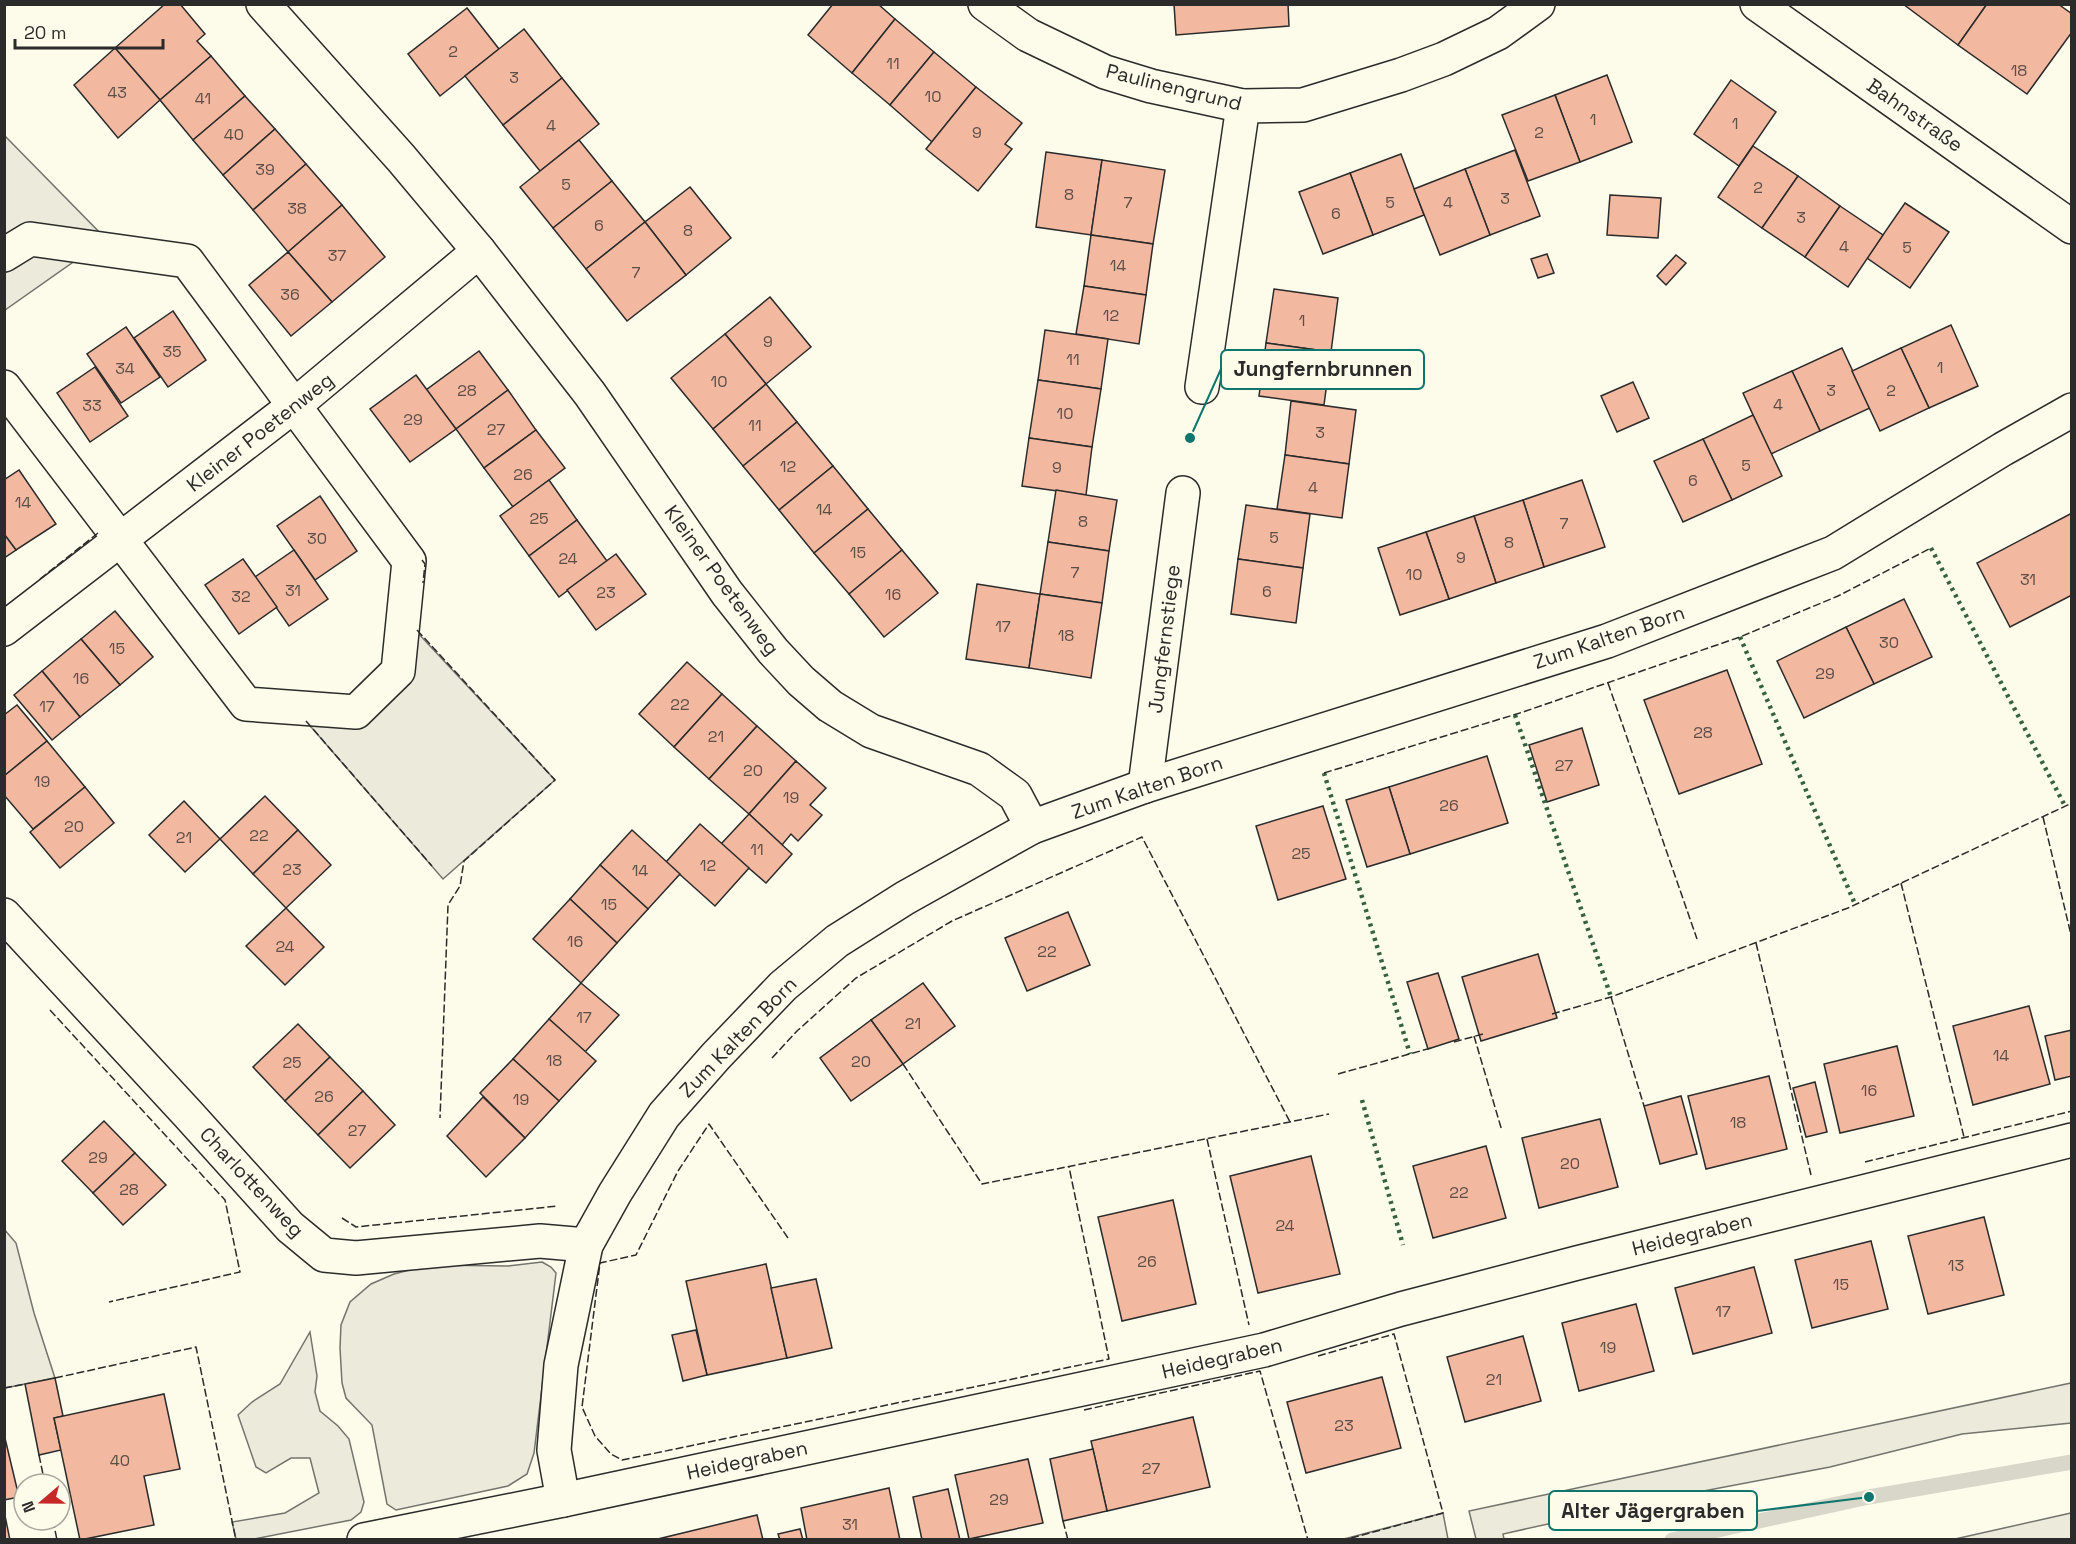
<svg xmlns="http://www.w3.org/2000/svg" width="2076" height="1544" viewBox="0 0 2076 1544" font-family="'Space Grotesk',sans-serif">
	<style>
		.green { fill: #ecebdb; stroke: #74746e; stroke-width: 1.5 }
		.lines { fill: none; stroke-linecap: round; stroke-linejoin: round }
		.stream { stroke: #d8d7c9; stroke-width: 15 }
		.building { fill: #f2b8a0; stroke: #2b2b2b; stroke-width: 1.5 }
		.minor-casing { stroke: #2b2b2b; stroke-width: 36 }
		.minor { stroke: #fdfbea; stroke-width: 33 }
		.hedge { stroke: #34623c; stroke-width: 4.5; stroke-dasharray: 3 4.5; stroke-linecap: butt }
		.fence { stroke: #2b2b2b; stroke-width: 1.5; stroke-dasharray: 8 3; stroke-linecap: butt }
		.labels { text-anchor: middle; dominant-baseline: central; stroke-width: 4.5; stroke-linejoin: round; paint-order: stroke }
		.number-label { font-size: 16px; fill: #5d4e48 }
		.street-label { font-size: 20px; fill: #2b2b2b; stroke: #fdfbea }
		.leader { fill: none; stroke: #0f766e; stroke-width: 2 }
		.callout-dot { fill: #0f766e; stroke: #fdfbea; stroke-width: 2 }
		.callout { fill: #fdfbea; stroke: #0f766e; stroke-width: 2 }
		.callout-label { font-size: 21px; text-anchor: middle; font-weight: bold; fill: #2b2b2b }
	</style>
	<rect width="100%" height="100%" fill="#fdfbea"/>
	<g class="green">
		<polygon points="4,135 106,239 5,310 4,310"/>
		<polygon points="416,631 555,780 443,879 305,720 363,725 411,682"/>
		<polygon points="4,1229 16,1243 34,1313 55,1378 5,1388"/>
		<polygon points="542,1262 551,1267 556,1273 534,1453 527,1474 508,1486 396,1510 387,1504 372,1425 346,1398 342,1383 340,1348 341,1325 350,1302 371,1284 394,1274 429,1265 508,1266"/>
		<polygon points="310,1332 317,1376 315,1392 320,1411 338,1426 349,1439 364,1502 361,1512 351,1520 254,1539 236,1539 232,1522 285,1513 319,1493 310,1458 291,1458 266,1473 256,1467 238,1415 252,1402 280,1384"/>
		<polygon points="2071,1383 2071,1423 1962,1434 1830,1467 1656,1500 1503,1534 1504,1539 1476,1539 1469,1511"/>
		<polygon points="1443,1513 1448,1539 1344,1539"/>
		<polygon points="2071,1513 2071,1539 1955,1539"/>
	</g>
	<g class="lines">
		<polyline class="stream" points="1672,1540 1869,1497 2072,1462"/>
	</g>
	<g class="building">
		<polygon points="165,4 180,4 205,34 197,41 211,56 160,100 115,48"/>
		<polygon points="833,4 878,4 895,19 852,73 808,35"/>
		<polygon points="1174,4 1288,4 1289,26 1176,35"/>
		<polygon points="1903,4 1987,4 1958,45"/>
		<polygon points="1987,4 2058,4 2072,14 2072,32 2027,94 1958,45"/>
		<polygon points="467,8 499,49 440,96 408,54"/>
		<polygon points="895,19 934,52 890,105 852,73"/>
		<polygon points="524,29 562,78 503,125 465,76"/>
		<polygon points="115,48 160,100 118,138 74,85"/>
		<polygon points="934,52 976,87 932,142 890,105"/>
		<polygon points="211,56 245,96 193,140 160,100"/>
		<polygon points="1607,75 1632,142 1580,162 1555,95"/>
		<polygon points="562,78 599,124 540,171 503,125"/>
		<polygon points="1731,80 1776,112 1739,166 1694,134"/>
		<polygon points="976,87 1022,123 1005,144 1012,149 978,191 926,149"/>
		<polygon points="1555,95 1580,162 1528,181 1502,115"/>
		<polygon points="245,96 275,129 223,175 193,140"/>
		<polygon points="275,129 306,164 253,210 223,175"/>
		<polygon points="579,140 612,181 553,228 520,187"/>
		<polygon points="1753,146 1798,176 1762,228 1718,197"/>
		<polygon points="1515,150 1540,216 1490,235 1465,169"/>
		<polygon points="1046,152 1102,160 1091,235 1036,227"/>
		<polygon points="1401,154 1424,215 1373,235 1350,173"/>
		<polygon points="1102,160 1165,170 1153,244 1091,235"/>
		<polygon points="306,164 342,205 288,252 253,210"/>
		<polygon points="1465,169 1490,235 1440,255 1414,189"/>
		<polygon points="1350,173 1373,235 1323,254 1299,192"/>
		<polygon points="1798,176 1840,206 1805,257 1762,228"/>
		<polygon points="612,181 645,222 586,269 553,228"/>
		<polygon points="690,187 731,238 686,275 645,222"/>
		<polygon points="1610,195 1661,198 1658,238 1607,235"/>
		<polygon points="1905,203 1949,232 1910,288 1867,258"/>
		<polygon points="342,205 385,257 332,302 288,252"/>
		<polygon points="1840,206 1883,235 1848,287 1805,257"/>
		<polygon points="645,222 686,275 627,321 586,269"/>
		<polygon points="1091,235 1153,244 1146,295 1084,286"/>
		<polygon points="288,252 332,302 291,336 249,285"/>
		<polygon points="1547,254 1554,273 1538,278 1531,259"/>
		<polygon points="1676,255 1686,263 1666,285 1657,276"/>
		<polygon points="1084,286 1146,295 1139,344 1076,334"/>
		<polygon points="1274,289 1338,298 1331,352 1266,343"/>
		<polygon points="770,297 811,347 766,384 725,334"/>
		<polygon points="173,311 206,360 168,387 134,338"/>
		<polygon points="1951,325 1978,386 1929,408 1901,348"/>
		<polygon points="126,327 160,377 121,403 87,354"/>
		<polygon points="1045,330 1108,339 1101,389 1038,380"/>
		<polygon points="725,334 766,384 713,429 671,378"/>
		<polygon points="1266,343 1331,352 1324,405 1259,396"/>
		<polygon points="1842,348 1870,408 1820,431 1792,371"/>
		<polygon points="1901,348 1929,408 1880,431 1852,371"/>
		<polygon points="479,351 508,390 456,429 426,390"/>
		<polygon points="95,367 128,416 90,442 57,393"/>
		<polygon points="1792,371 1820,431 1771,454 1743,393"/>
		<polygon points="416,375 456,429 410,462 370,409"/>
		<polygon points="1038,380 1101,389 1092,447 1029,438"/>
		<polygon points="1633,382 1649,418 1617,432 1601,396"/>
		<polygon points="766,384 797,422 743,466 713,429"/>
		<polygon points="508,390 536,430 484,468 456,429"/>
		<polygon points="1291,401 1356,410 1349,464 1285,455"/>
		<polygon points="1753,415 1782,476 1732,500 1703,439"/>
		<polygon points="797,422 833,466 779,510 743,466"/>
		<polygon points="536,430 565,468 513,507 484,468"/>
		<polygon points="1029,438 1092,447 1086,495 1022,486"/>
		<polygon points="1703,439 1732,500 1683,522 1654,461"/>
		<polygon points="1285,455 1349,464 1342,518 1277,509"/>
		<polygon points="833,466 868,509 814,553 779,510"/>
		<polygon points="19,470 56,524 16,550 4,534 4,480"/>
		<polygon points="549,480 577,520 529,556 500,516"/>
		<polygon points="1582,480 1605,547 1544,567 1523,500"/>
		<polygon points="1056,490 1117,500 1109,551 1048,542"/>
		<polygon points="320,496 357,551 315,580 277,526"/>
		<polygon points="1523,500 1544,567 1496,583 1474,516"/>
		<polygon points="1246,505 1310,514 1303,568 1238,559"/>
		<polygon points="868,509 902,550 849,594 814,553"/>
		<polygon points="2072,513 2072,595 2010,627 1977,563"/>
		<polygon points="1474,516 1496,583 1449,599 1426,532"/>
		<polygon points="577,520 607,561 559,597 529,556"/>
		<polygon points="1426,532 1449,599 1400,615 1378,548"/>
		<polygon points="4,534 16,550 4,558"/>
		<polygon points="1048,542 1109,551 1102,603 1040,594"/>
		<polygon points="294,550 328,599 289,626 255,577"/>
		<polygon points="902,550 938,593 884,637 849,594"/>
		<polygon points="616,554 646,594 596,630 567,590"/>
		<polygon points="243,559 277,607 239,634 205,585"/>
		<polygon points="1238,559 1303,568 1296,623 1231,614"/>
		<polygon points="977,584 1040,594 1029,668 966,659"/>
		<polygon points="1040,594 1102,603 1091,678 1029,668"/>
		<polygon points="1904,599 1932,657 1874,684 1846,627"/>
		<polygon points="115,611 153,657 120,685 81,639"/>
		<polygon points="1846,627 1874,684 1804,718 1777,661"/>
		<polygon points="81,639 120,685 80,717 42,671"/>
		<polygon points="687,662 722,694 674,747 639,714"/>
		<polygon points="1727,670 1762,764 1679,794 1644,700"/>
		<polygon points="42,671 80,717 52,740 14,695"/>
		<polygon points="722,694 757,726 709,779 674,747"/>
		<polygon points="17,705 47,741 4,776 4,715"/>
		<polygon points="757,726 796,761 749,814 709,779"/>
		<polygon points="1582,728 1599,785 1547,802 1529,745"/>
		<polygon points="47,741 85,787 33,829 4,795 4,776"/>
		<polygon points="1487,756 1508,823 1410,854 1389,787"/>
		<polygon points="796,761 826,788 810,805 822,815 798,841 791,834 782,845 749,814"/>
		<polygon points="85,787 114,823 60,868 30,832"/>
		<polygon points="1389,787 1410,854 1367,867 1346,800"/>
		<polygon points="265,796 298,830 253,874 220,839"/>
		<polygon points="184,801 220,839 185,872 149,835"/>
		<polygon points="1323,806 1346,879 1278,900 1256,826"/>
		<polygon points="749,814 792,854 766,883 721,844"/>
		<polygon points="700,824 749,868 715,906 666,862"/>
		<polygon points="298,830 331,865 286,908 253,874"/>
		<polygon points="632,830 680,874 648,909 600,865"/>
		<polygon points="600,865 648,909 617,943 570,899"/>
		<polygon points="570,899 617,943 581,983 533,939"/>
		<polygon points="286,908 324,947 285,985 246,946"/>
		<polygon points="1068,912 1090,965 1027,991 1005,938"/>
		<polygon points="1538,954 1557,1018 1481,1041 1462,977"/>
		<polygon points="1438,973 1459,1039 1428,1049 1407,982"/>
		<polygon points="581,983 619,1015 585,1052 549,1019"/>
		<polygon points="923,983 955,1026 903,1064 871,1020"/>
		<polygon points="2029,1006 2050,1084 1973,1105 1953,1026"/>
		<polygon points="549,1019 596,1061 559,1101 513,1059"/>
		<polygon points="871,1020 903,1064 851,1101 820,1058"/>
		<polygon points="298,1024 330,1057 285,1101 253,1067"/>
		<polygon points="2072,1030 2072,1076 2055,1080 2045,1036"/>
		<polygon points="1897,1046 1914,1116 1840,1133 1824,1064"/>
		<polygon points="330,1057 363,1091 318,1135 285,1101"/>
		<polygon points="513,1059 559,1101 525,1138 480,1093"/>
		<polygon points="1769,1076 1787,1149 1706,1169 1688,1096"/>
		<polygon points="1815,1082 1827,1132 1806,1137 1793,1088"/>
		<polygon points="363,1091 395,1125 350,1168 318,1135"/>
		<polygon points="1681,1096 1697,1154 1660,1164 1644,1106"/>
		<polygon points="483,1097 525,1138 486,1177 447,1136"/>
		<polygon points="1600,1119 1618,1187 1539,1208 1522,1138"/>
		<polygon points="104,1121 135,1153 93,1193 62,1161"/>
		<polygon points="1486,1146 1506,1218 1433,1238 1413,1166"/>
		<polygon points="135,1153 166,1185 123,1225 93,1193"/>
		<polygon points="1311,1156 1340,1274 1258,1293 1230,1176"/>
		<polygon points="1173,1200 1196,1304 1122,1321 1098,1217"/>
		<polygon points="1984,1217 2004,1295 1928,1314 1908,1236"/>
		<polygon points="1871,1241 1888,1309 1812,1328 1795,1260"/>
		<polygon points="766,1264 787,1358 707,1375 686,1281"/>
		<polygon points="1754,1267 1772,1333 1693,1354 1675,1288"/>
		<polygon points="816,1279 832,1348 787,1358 771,1288"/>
		<polygon points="1636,1304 1654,1371 1579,1391 1562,1323"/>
		<polygon points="696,1330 707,1375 683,1381 672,1335"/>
		<polygon points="1523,1336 1541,1401 1465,1422 1447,1357"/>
		<polygon points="1382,1377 1401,1448 1306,1473 1287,1402"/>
		<polygon points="55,1378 63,1416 54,1418 61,1450 39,1455 25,1384"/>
		<polygon points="164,1394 180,1469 144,1476 154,1525 80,1540 54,1418"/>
		<polygon points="1193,1417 1210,1487 1107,1511 1091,1441"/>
		<polygon points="4,1434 19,1497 4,1500"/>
		<polygon points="1093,1449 1107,1511 1063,1521 1050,1459"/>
		<polygon points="1028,1459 1043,1523 969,1539 955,1475"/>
		<polygon points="889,1488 900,1540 807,1540 801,1508"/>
		<polygon points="948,1489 960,1540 922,1540 913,1497"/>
		<polygon points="4,1511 10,1540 4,1540"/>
		<polygon points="757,1515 763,1540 659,1540 658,1539"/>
		<polygon points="800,1529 803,1540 780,1540 778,1534"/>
	</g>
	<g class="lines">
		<g class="minor-casing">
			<g id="minor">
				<polyline points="263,4 401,158 479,251 590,394 727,593 773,651 801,681 830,706 871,731 979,769 1015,795 1032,827"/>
				<polyline points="985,4 1028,35 1105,72 1151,86 1243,106 1303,105 1401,75 1444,59 1498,33 1538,4"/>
				<polyline points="1757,4 2072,227"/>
				<polyline points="4,255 30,239 187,261 409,561 398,671 356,712 246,704 4,387"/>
				<polyline points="1202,387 1243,106"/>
				<polyline points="4,629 295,405 479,251"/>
				<polyline points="1145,786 1183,493"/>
				<polyline points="4,915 188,1114 290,1227 324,1255 356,1258 540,1241 586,1245"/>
				<polyline points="563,1500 554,1450 561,1365 586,1245 615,1193 664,1115 716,1056 783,986 837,941 905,898 1032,827 1145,786 1607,641 1833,553 2003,449 2072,410"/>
				<polyline points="364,1540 563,1500 1264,1350 1401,1309 1577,1263 2072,1140"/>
			</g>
		</g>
		<use href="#minor" class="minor"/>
		<g class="hedge">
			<polyline points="1931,548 2065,806"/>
			<polyline points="1740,637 1855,904"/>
			<polyline points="1515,715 1611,997"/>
			<polyline points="1324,773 1410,1054"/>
			<polyline points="1362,1100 1403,1245"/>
		</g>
		<g class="fence">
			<polyline points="422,560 425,564 423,583"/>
			<polyline points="40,579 98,533"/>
			<polyline points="417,630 555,780 464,861 460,886 448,905 440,1118"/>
			<polyline points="1608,683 1697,939"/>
			<polyline points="306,721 432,866"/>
			<polyline points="1324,773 1523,712 1740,637 1838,596 1931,548"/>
			<polyline points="2043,817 2072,939"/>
			<polyline points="1901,883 1964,1137"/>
			<polyline points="1756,943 1811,1175"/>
			<polyline points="1611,997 1644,1106"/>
			<polyline points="50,1010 225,1200 240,1272 109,1302"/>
			<polyline points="1552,1014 1611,997 1848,908 2072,803"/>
			<polyline points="1474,1036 1502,1131"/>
			<polyline points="1454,1042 1483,1034"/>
			<polyline points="772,1058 797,1031 856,978 952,921 1142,837 1290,1122"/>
			<polyline points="903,1064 982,1184 1329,1114"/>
			<polyline points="1338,1074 1431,1048"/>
			<polyline points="1207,1139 1249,1325"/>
			<polyline points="1865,1162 2072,1111"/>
			<polyline points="342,1218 356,1227 558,1206"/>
			<polyline points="788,1238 709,1124 678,1171 636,1255 600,1263 582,1407 595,1436 611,1454 622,1460 1109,1359 1069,1167"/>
			<polyline points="1318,1356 1394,1334 1443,1513 1344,1540"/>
			<polyline points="55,1378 196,1347 236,1540"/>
			<polyline points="4,1388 25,1384"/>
			<polyline points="1084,1410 1260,1371 1308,1540"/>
			<polyline points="39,1455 45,1484"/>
			<polyline points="53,1520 57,1540"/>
			<polyline points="1063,1521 1068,1540"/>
		</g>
	</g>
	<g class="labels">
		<g class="number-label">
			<text x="453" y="51">2</text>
			<text x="893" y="63">11</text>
			<text x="2019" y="70">18</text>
			<text x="514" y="77">3</text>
			<text x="117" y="92">43</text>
			<text x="933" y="96">10</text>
			<text x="203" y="98">41</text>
			<text x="1593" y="119">1</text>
			<text x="1735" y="123">1</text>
			<text x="551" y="125">4</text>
			<text x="977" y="132">9</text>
			<text x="1539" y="132">2</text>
			<text x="234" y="134">40</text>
			<text x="265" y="169">39</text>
			<text x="566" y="184">5</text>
			<text x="1758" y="187">2</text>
			<text x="1069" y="194">8</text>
			<text x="1505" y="198">3</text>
			<text x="1128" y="202">7</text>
			<text x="1390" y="202">5</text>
			<text x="1448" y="202">4</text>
			<text x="297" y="208">38</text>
			<text x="1336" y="213">6</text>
			<text x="1801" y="217">3</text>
			<text x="599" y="225">6</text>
			<text x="688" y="230">8</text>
			<text x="1844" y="246">4</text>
			<text x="1907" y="247">5</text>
			<text x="337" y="255">37</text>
			<text x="1118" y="265">14</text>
			<text x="636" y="272">7</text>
			<text x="290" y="294">36</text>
			<text x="1111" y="315">12</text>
			<text x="1302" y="320">1</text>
			<text x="768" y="341">9</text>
			<text x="172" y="351">35</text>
			<text x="1073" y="359">11</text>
			<text x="1940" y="367">1</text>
			<text x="125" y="368">34</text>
			<text x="719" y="381">10</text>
			<text x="467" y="390">28</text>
			<text x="1831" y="390">3</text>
			<text x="1891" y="390">2</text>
			<text x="1778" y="404">4</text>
			<text x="92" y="405">33</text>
			<text x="1065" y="413">10</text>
			<text x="413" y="419">29</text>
			<text x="755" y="425">11</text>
			<text x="496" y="429">27</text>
			<text x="1320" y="432">3</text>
			<text x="1746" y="465">5</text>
			<text x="788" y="466">12</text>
			<text x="1057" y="467">9</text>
			<text x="523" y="474">26</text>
			<text x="1693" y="480">6</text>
			<text x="1313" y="487">4</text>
			<text x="23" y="502">14</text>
			<text x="824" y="509">14</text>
			<text x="539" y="518">25</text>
			<text x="1083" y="521">8</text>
			<text x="1564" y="523">7</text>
			<text x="1274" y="537">5</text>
			<text x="317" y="538">30</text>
			<text x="1509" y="542">8</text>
			<text x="858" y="552">15</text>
			<text x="1461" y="557">9</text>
			<text x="568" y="558">24</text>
			<text x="1075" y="572">7</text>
			<text x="1414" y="574">10</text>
			<text x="2028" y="579">31</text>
			<text x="293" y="590">31</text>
			<text x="1267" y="591">6</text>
			<text x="606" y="592">23</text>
			<text x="893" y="594">16</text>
			<text x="241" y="596">32</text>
			<text x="1003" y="626">17</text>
			<text x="1066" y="635">18</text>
			<text x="1889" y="642">30</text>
			<text x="117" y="648">15</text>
			<text x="1825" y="673">29</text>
			<text x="81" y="678">16</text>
			<text x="680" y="704">22</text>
			<text x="47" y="706">17</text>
			<text x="1703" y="732">28</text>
			<text x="716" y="736">21</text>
			<text x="1564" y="765">27</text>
			<text x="753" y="770">20</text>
			<text x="42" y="781">19</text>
			<text x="791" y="797">19</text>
			<text x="1449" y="805">26</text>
			<text x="74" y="826">20</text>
			<text x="259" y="835">22</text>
			<text x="184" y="837">21</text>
			<text x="757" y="849">11</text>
			<text x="1301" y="853">25</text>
			<text x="708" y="865">12</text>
			<text x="292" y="869">23</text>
			<text x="640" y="870">14</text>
			<text x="609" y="904">15</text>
			<text x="575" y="941">16</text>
			<text x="285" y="946">24</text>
			<text x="1047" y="951">22</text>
			<text x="584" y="1017">17</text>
			<text x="913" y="1023">21</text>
			<text x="2001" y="1055">14</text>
			<text x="554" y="1060">18</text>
			<text x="861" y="1061">20</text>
			<text x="292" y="1062">25</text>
			<text x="1869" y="1090">16</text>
			<text x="324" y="1096">26</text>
			<text x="521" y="1099">19</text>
			<text x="1738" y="1122">18</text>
			<text x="357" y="1130">27</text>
			<text x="98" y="1157">29</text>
			<text x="1570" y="1163">20</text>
			<text x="129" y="1189">28</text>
			<text x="1459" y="1192">22</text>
			<text x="1285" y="1225">24</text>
			<text x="1147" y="1261">26</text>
			<text x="1956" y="1265">13</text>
			<text x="1841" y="1284">15</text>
			<text x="1723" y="1311">17</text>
			<text x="1608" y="1347">19</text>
			<text x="1494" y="1379">21</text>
			<text x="1344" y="1425">23</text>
			<text x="120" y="1460">40</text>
			<text x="1151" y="1468">27</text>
			<text x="999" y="1499">29</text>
			<text x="850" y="1524">31</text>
		</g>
		<g class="street-label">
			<text transform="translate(1174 87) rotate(14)">Paulinengrund</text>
			<text transform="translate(1915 115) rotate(35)">Bahnstraße</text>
			<text transform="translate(260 432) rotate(-38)">Kleiner Poetenweg</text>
			<text transform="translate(722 580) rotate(54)">Kleiner Poetenweg</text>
			<text transform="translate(1609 637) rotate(-19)">Zum Kalten Born</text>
			<text transform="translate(1164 639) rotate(-83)">Jungfernstiege</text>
			<text transform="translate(1147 787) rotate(-19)">Zum Kalten Born</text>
			<text transform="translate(738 1037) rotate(-46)">Zum Kalten Born</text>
			<text transform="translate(252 1182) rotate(47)">Charlottenweg</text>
			<text transform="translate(1692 1234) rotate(-14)">Heidegraben</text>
			<text transform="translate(1222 1358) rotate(-13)">Heidegraben</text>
			<text transform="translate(747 1460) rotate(-12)">Heidegraben</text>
		</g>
	</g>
	<path class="leader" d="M1190 438L1221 369M1869 1497L1757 1511"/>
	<g class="callout-dot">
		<circle cx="1190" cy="438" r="6"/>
		<circle cx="1869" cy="1497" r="6"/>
	</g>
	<g class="callout">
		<rect x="1221" y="350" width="203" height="39" rx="6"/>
		<rect x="1549" y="1491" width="208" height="39" rx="6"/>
	</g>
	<g class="callout-label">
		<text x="1323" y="376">Jungfernbrunnen</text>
		<text x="1653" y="1518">Alter Jägergraben</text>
	</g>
	<rect width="2076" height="1544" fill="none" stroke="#2b2b2b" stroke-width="12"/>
	<g transform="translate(42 1502) rotate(250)"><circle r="28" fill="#fdfbea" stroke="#a9a89e" stroke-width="1.5"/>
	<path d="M0-4.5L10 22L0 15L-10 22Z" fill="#c62828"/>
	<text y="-9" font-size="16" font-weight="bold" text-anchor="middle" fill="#2b2b2b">N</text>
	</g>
	<path d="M15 39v9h148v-9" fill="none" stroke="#2b2b2b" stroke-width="3"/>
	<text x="24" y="39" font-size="18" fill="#2b2b2b" stroke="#fdfbea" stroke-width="4.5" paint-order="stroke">20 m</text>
</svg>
